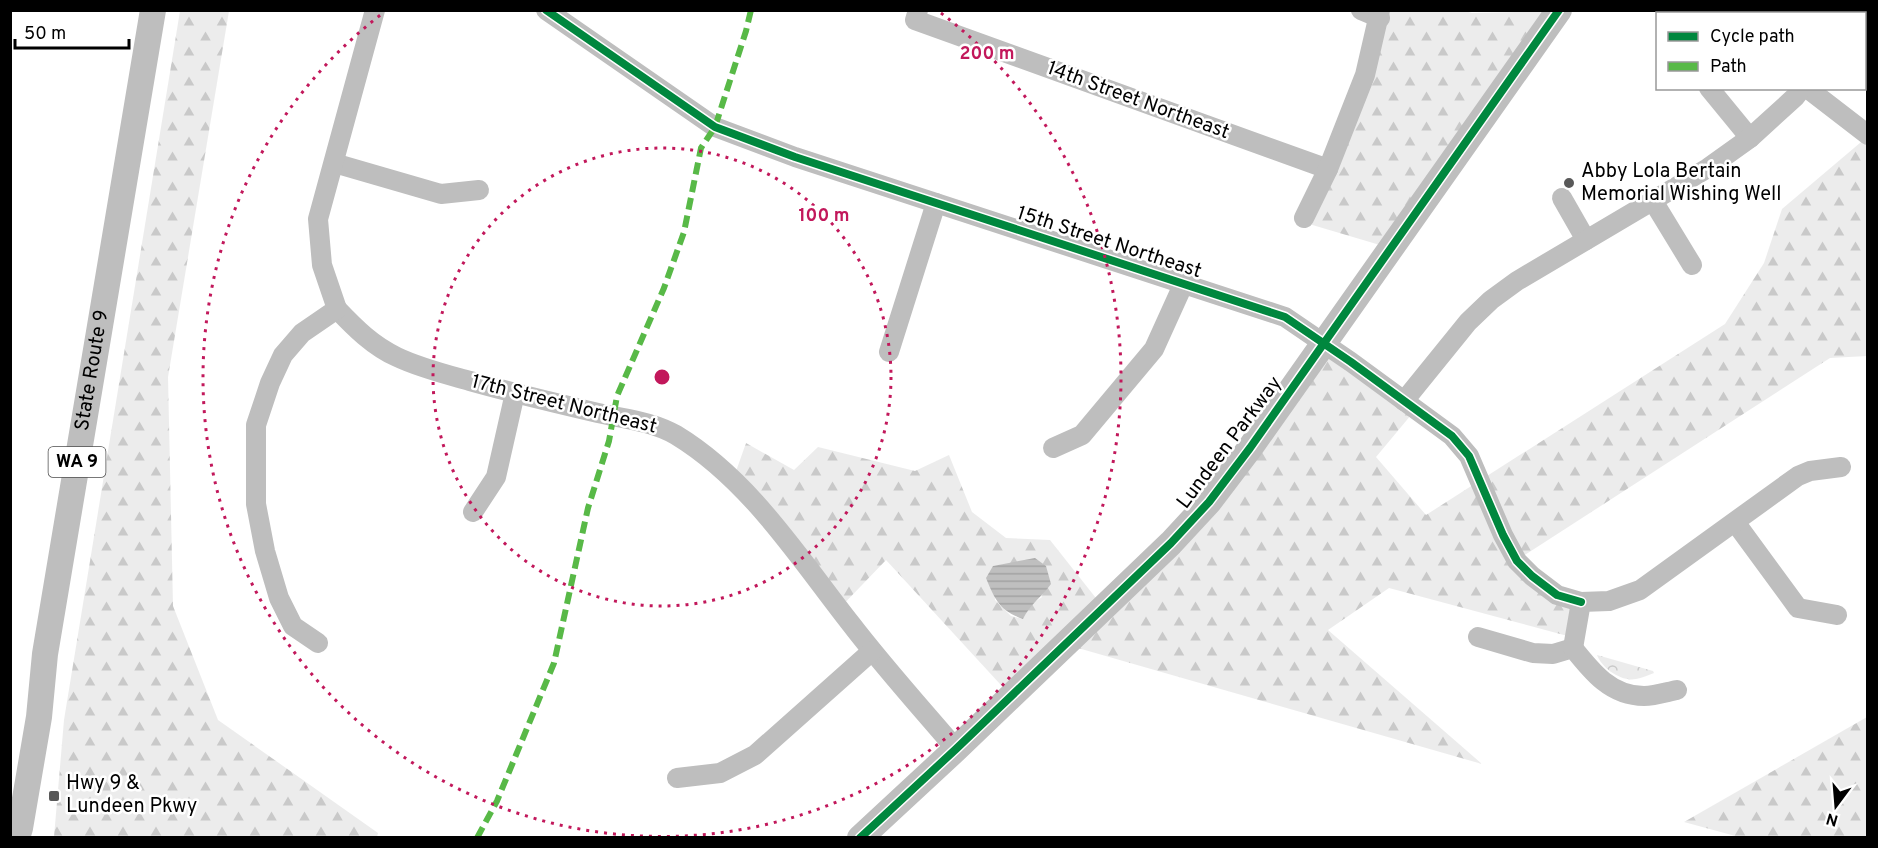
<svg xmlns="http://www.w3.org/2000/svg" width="1878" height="848" viewBox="0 0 1878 848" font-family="Overpass,sans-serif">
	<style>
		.forest { fill: url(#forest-firs); fill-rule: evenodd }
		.park { fill: url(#park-crowns) }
		.water { fill: url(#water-rules) }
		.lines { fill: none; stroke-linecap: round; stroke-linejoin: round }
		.minor { stroke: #bebebe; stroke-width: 20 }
		.major { stroke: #bebebe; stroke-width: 26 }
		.quiet { stroke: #58b947; stroke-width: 6; stroke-dasharray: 12 6; stroke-linecap: butt }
		.cycleway-casing { stroke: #fff; stroke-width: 11 }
		.cycleway { stroke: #00873e; stroke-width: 8 }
		.ring { fill: none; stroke: #c2185b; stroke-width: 3; stroke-dasharray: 3 6 }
		.poi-dot { fill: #595959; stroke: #fff; stroke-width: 2 }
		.labels { text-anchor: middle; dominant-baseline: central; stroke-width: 5; stroke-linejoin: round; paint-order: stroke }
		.shield { fill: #fff; stroke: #4c4c4c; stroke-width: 1.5 }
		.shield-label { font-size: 18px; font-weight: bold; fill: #000 }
		.street-label { font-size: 20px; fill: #000; stroke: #fff }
		.poi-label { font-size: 20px; fill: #000; stroke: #fff; text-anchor: start }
		.centre { fill: #c2185b; stroke: #fff; stroke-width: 3 }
		.ring-label { font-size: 18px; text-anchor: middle; font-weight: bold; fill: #c2185b; stroke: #fff; stroke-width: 5; stroke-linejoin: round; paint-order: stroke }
	</style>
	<defs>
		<pattern id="forest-firs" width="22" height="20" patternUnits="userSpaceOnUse" patternTransform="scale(1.5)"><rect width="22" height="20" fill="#ececec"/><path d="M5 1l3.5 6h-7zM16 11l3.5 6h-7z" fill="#c9c9c9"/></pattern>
		<pattern id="park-crowns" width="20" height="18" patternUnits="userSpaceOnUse" patternTransform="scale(1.5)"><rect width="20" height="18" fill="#ececec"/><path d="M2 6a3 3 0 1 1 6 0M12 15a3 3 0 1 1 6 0" fill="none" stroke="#c9c9c9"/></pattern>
		<pattern id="water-rules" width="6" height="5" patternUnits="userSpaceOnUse" patternTransform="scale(1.5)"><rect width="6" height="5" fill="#bfbfbf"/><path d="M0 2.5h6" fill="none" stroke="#a2a2a2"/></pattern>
	</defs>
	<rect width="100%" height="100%" fill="#fff"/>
	<g class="forest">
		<polygon points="1461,10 1472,13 1559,11 1390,248 1299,221 1380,11"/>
		<polygon points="180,11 229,11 168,377 173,606 218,720 378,833 377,837 54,837 64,720"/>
		<path d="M 1867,137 L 1867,356 L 1830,358 L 1517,560 L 1581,602 L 1575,638 L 1389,588 L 1328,630 L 1482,764 L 1064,644 L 1011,696 L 886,560 L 837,611 L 734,477 L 746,443 L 794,470 L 818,447 L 915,471 L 949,455 L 972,512 L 1006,538 L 1050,540 L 1103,607 L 1171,543 L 1324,343 L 1416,409 L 1376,457 L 1426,515 L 1725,324 L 1764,263 L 1782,209 ZM 1015,563 L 1042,597 L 1029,606 L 1023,619 L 1011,616 L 995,600 L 993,566 Z"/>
		<polygon points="1867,717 1867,837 1739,837 1684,822"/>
	</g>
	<path class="park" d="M 1597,655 L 1653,671 L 1654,673 C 1648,675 1642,678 1636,679 C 1621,682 1602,668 1597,655 Z"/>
	<path class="water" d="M 1035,558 L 1046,566 L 1051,584 C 1042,597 1030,604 1023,619 C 1000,611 995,600 986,578 L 993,566 Z"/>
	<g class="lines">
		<g class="minor">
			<polyline points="546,10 715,127 795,157 1285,317 1351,362 1452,436 1469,456 1503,535 1517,561 1532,576 1557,595 1581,602"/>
			<polyline points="918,10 915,20 1328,169"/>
			<polyline points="1361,10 1380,18"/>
			<polyline points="1857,14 1859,10"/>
			<polyline points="1709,88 1750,138"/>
			<polyline points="1807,88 1868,135"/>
			<polyline points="334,163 441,194 479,190"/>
			<polyline points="1562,198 1586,240"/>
			<polyline points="1653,201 1692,265"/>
			<polyline points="1304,218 1328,169 1365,75 1380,10"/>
			<path d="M 337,309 C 355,328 373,346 397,357 C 420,368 445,374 470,381 C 513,393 555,403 598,413 C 624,419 652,421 676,435 C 750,480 799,558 851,624 C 884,667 921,708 956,749"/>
			<polyline points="889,352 936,203"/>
			<polyline points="1404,401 1468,322 1491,300 1517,281 1708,168 1750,138 1795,97 1802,88"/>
			<polyline points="1053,448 1082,435 1154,349 1183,285"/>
			<polyline points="473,512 496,477 515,393"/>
			<polyline points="1735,522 1798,608 1837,615"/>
			<path d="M 1478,637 L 1533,653 L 1553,654 L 1573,648 C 1592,672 1611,696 1644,696 C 1655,696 1667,692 1677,690"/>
			<polyline points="318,643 293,626 279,598 265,551 256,504 256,425 270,383 283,355 302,333 337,309 322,265 318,219 375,10"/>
			<polyline points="1573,648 1581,602 1609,601 1640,590 1798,476 1810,471 1841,467"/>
			<polyline points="677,778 720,773 755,755 872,651"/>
		</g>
		<g class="major">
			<path id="s1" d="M 17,838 L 20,828 L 39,717 L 45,654 L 153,10"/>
			<polyline points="860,838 956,749 1171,543 1209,502 1250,448 1559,10"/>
		</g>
		<polyline class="quiet" points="477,838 497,801 554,663 588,508 609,441 617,396 664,288 684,232 701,148 715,127 746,31 751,10"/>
		<g class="cycleway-casing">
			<g id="cycleway">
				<polyline points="546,10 715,127 795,157 1285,317 1351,362 1452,436 1469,456 1503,535 1517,561 1532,576 1557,595 1581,602"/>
				<polyline points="860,838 956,749 1171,543 1209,502 1250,448 1559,10"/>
			</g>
		</g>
		<use href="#cycleway" class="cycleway"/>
	</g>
	<g class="ring">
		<circle cx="662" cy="377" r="229"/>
		<path d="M941 13A459 459 0 1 1 383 13"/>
	</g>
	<g class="poi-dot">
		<circle cx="1569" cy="183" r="6"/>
		<rect x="48" y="790" width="12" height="12" rx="3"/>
	</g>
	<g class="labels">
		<rect class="shield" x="48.5" y="447" width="57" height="30" rx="4.5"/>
		<g class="shield-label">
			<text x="77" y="462">WA 9</text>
		</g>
		<g class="street-label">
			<text transform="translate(1138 101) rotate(20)">14th Street Northeast</text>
			<text transform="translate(1109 243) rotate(18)">15th Street Northeast</text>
			<text stroke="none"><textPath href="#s1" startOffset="474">State Route 9</textPath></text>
			<text transform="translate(564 405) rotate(14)">17th Street Northeast</text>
			<text transform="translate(1230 443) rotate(-53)">Lundeen Parkway</text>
		</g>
		<g class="poi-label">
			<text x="1581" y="172">Abby Lola Bertain<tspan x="1581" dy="23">Memorial Wishing Well</tspan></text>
			<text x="66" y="784">Hwy 9 &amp;<tspan x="66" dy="23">Lundeen Pkwy</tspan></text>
		</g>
	</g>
	<circle cx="662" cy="377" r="9" class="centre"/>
	<g class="ring-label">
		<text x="987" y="59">200 m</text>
		<text x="824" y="221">100 m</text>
	</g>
	<rect width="1878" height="848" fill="none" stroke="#000000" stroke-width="24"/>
	<rect x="1656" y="12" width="210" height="78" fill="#ffffff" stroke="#999999" stroke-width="1.5"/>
	<rect x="1668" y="32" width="30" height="9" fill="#00873e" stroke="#999999" stroke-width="1.5"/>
	<text x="1710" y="42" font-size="18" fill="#000000">Cycle path</text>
	<rect x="1668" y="62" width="30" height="9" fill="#58b947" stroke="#999999" stroke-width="1.5"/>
	<text x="1710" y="72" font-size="18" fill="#000000">Path</text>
	<g transform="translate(1836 806) rotate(196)" stroke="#ffffff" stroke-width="4.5" paint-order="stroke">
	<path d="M0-4.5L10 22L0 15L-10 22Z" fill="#000000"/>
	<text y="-9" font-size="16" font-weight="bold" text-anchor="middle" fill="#000000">N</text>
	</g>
	<path d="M15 39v9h114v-9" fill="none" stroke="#000000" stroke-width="3"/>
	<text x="24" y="39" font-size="18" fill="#000000" stroke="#ffffff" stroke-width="4.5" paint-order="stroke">50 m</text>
</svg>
